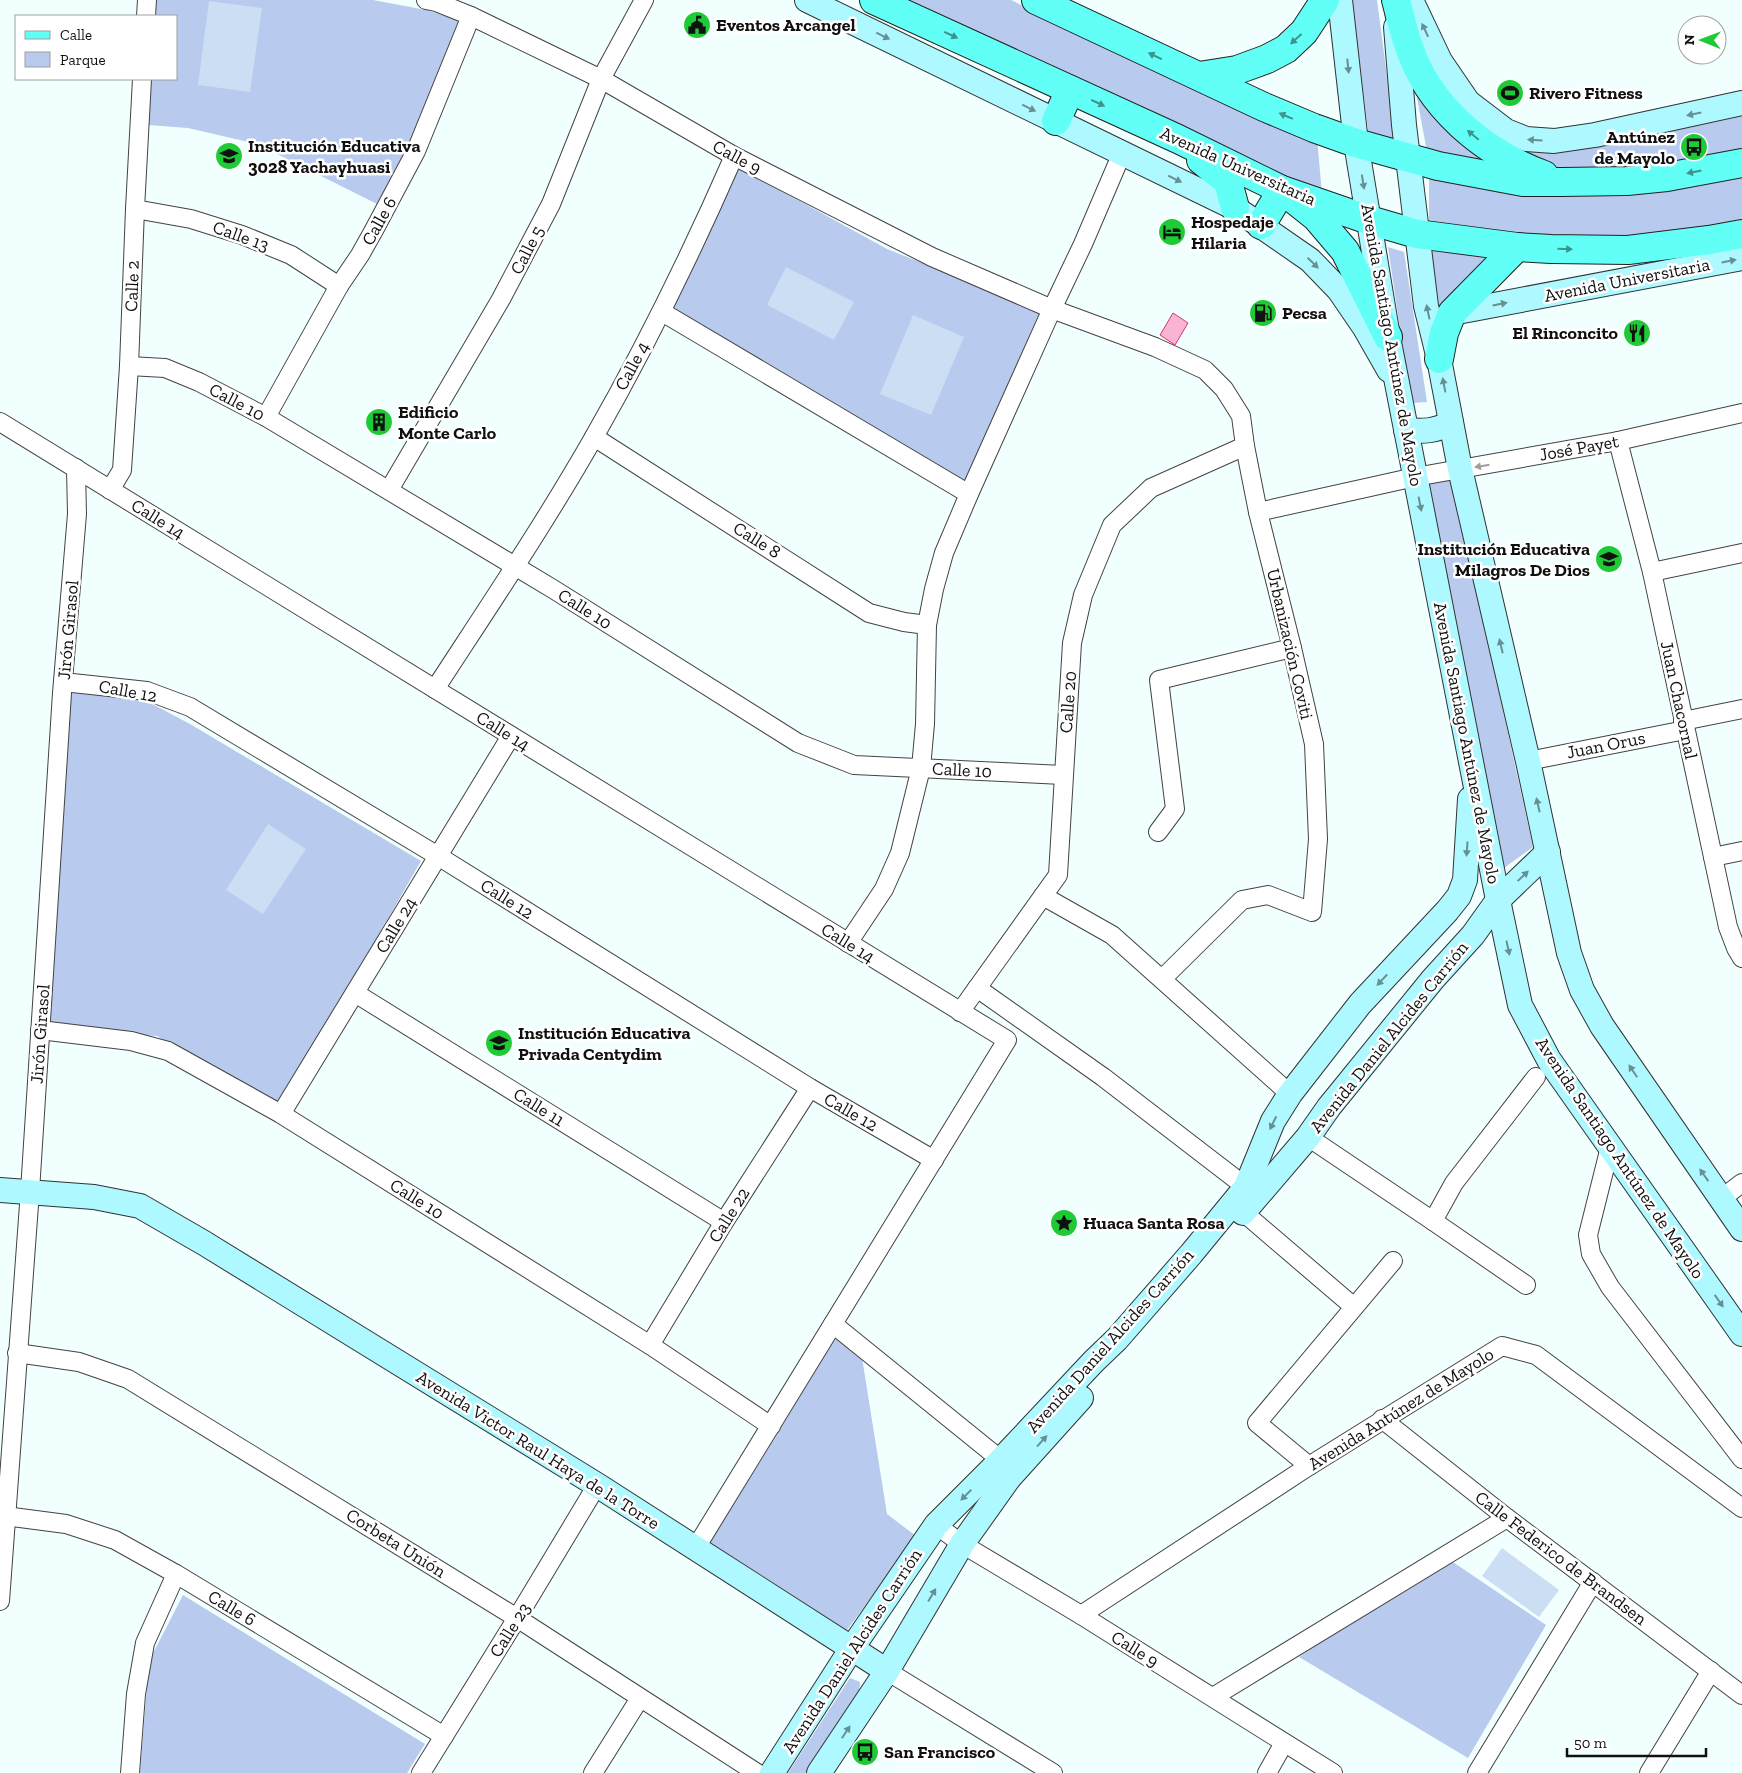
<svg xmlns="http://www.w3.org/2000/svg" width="1742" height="1773" viewBox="0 0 1742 1773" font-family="'Zilla Slab',serif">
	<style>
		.green { fill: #b8caed }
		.pitch { fill: #cbdef3 }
		.water { fill: #fab3d2; stroke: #d63578 }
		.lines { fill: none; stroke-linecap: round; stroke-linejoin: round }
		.street-casing { stroke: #434343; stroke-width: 20 }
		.secondary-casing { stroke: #323232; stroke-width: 26 }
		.primary-casing { stroke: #212121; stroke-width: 30 }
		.street { stroke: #fff; stroke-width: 18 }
		.secondary { stroke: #adf9ff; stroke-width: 24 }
		.primary { stroke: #62fff6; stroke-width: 28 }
		.oneway { fill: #669093 }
		.oneway2 { fill: #3d938e }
		.oneway3 { fill: #9f9f9f }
		.labels { text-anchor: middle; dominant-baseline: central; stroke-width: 5; stroke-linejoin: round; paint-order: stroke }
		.poi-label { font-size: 18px; font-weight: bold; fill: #101010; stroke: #fff; text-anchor: start }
		.street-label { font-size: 18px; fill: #101010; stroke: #fff }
	</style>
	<rect width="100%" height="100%" fill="#f2ffff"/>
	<g class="green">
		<polygon points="155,0 373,0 426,10 461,21 409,143 377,204 257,144 188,128 148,125 150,79 176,79 176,16 154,16"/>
		<polygon points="900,0 1011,0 1134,59 1317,138 1322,194"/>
		<polygon points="1352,0 1377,0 1396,145 1369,138"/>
		<polygon points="1411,65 1501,167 1427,152"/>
		<polygon points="1742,114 1742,148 1696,159 1589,170 1552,169 1535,163 1501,135"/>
		<polygon points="736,166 887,249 980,286 1042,313 962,487 671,308"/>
		<polygon points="1742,173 1742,220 1703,228 1596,241 1429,226 1429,178 1497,189"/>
		<polygon points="1388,247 1404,252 1427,402 1411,403"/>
		<polygon points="1426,247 1488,257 1446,306 1438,306"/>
		<polygon points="1452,479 1533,847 1504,868 1425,484"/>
		<polygon points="71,693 141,698 190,724 421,861 280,1107 157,1036 55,1029 46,1017 57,896"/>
		<polygon points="840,1329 859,1339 887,1514 916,1536 847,1630 709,1542"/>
		<polygon points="1447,1558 1546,1625 1468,1758 1299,1657"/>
		<polygon points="183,1595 425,1744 407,1773 140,1773 149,1661"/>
		<polygon points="850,1678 860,1682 859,1694 807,1773 788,1773"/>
	</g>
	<g class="pitch">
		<polygon points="209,1 262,8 250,92 198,85"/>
		<polygon points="786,267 854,302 834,340 767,305"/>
		<polygon points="913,315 964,337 931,415 880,394"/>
		<polygon points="268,824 306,849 263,914 226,890"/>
		<polygon points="1502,1548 1559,1590 1539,1617 1482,1576"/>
	</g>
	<polygon class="water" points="1173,313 1188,323 1175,345 1160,335"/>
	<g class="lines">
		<g class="street-casing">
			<g id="street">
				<polyline points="426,0 436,2 471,16 601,79 734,156 932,257 1052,309 1155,347 1205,370 1224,389 1241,416 1245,446 1258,512 1292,648 1314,744 1318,839 1312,912 1268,895 1242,900 1162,979"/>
				<polyline points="146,16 147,0"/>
				<polyline points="135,209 191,219 242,235 291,255 339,286"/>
				<polyline points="662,312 969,494"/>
				<polyline points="129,366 165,368 199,382 266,417 553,589 798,743 854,765 1063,775"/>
				<polyline points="266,417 339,286 360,255 374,230 416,151 471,16"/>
				<polyline points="0,422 1007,1040 695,1549"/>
				<polyline points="594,437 869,613 904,622 927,625"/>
				<polyline points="1618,441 1652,572 1728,927 1736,948 1742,958"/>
				<polyline points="110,490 122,470 129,366 135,209 142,79"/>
				<polyline points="389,490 501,299 551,204 601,79 644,0"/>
				<polyline points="1258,512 1415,477 1618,441 1742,413"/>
				<polyline points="1652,572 1742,553"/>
				<polyline points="63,682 147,691 190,707 438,856 810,1088 934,1160"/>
				<path d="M 435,689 C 489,606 545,523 594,437 C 646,346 692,252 734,156"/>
				<polyline points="1683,721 1742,709"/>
				<polyline points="1528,761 1685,730"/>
				<polyline points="1158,832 1175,809 1159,680 1292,648"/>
				<polyline points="1713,857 1742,851"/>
				<polyline points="1043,896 1112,935 1290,1094"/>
				<polyline points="848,943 884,889 900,853 921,768 925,724 927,625 934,589 944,553 969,494 1052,309 1083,244 1122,153"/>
				<polyline points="977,988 1103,1077 1246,1187"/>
				<polyline points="355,993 724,1222"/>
				<polyline points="960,1012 1058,875 1072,643 1083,595 1112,525 1151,488 1245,446"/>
				<polyline points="40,1030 131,1041 168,1051 281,1114 650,1345 771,1426"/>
				<polyline points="281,1114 511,736"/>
				<polyline points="1308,1137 1433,1221 1526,1285"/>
				<polyline points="1610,1147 1588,1235 1591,1254 1610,1287 1742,1459"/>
				<polyline points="1721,1199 1742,1183"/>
				<polyline points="1243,1212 1354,1307"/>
				<polyline points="1433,1221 1454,1183 1536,1077"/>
				<polyline points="833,1324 1001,1460"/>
				<polyline points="650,1345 724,1222 810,1088"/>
				<polyline points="17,1353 79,1362 128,1379 517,1618 757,1773"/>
				<polyline points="1382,1419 1507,1518 1742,1695"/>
				<polyline points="1309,1466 1257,1423 1393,1261"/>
				<polyline points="5,1516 66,1524 115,1540 176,1574 444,1736"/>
				<polyline points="936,1525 962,1544 1081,1615 1333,1773"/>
				<polyline points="0,1601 30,1191 62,693 77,514 76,468"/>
				<polyline points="1081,1615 1309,1466 1502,1346 1536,1355 1742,1508"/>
				<polyline points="887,1671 1053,1773"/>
				<polyline points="1213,1697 1507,1518"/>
				<polyline points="130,1773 136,1694 145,1643 176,1574"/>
				<polyline points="421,1773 517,1618 597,1485"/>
				<polyline points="593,1773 640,1698"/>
				<polyline points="1267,1773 1284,1743"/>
				<polyline points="1477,1773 1593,1582"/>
				<polyline points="1649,1773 1711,1671"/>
			</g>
		</g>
		<g class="secondary-casing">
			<g id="secondary">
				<polyline points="807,0 1235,208 1310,260 1339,290 1365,328 1389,370"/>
				<polyline points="1340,0 1356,143 1388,337 1498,900 1520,1005 1549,1060 1742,1334"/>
				<polyline points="1411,0 1440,61 1468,102 1506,131 1526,139 1554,141 1595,135 1742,103"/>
				<polyline points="1396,27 1404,125 1426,306 1439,359 1460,469 1528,761 1569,953 1582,990 1602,1026 1742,1229"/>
				<polyline points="1452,313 1742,258"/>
				<path d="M 1406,430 C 1423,432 1435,431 1451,423"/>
				<polyline points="0,1190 94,1197 140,1206 204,1243 597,1485 887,1671"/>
				<polyline points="1243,1213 1308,1137 1329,1107 1433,979 1473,935 1498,900 1548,852"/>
				<polyline points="772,1773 852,1648 936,1525 1001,1460 1094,1361 1117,1339 1191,1254 1246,1187 1273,1121 1290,1094 1360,1004 1447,911 1459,896 1465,880 1470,799"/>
				<polyline points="819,1773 887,1671 962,1544 1009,1478 1081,1398"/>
			</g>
		</g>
		<g class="primary-casing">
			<g id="primary">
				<polyline points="874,0 1178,139 1282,190 1369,220 1417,234 1517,247 1551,249 1628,250 1709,240 1742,234"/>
				<polyline points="1036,0 1264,107 1314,128 1356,143 1438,166 1523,182 1562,182 1627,181 1667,177 1742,163"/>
				<path d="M 1396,0 C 1400,15 1403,30 1408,44 C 1428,107 1484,153 1544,175"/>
				<polyline points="1199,76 1237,70 1267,59 1286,49 1304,32 1325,0"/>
				<polyline points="1056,121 1070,90"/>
				<polyline points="1201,160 1228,182 1235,208"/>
				<polyline points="1261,225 1282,190 1316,217 1345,251 1388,337"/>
				<polyline points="1439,359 1444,333 1452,313 1517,247"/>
			</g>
		</g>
		<use href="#street" class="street"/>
		<use href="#secondary" class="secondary"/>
		<use href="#primary" class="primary"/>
	</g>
	<defs><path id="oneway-solid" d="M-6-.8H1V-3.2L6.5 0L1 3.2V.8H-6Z" transform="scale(1.25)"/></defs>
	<g class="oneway">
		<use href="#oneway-solid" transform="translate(1425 30) rotate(-115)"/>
		<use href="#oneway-solid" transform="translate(883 36) rotate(26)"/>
		<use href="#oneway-solid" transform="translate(1348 66) rotate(84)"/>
		<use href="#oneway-solid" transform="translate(1029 108) rotate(26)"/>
		<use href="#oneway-solid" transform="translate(1694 114) rotate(168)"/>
		<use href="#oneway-solid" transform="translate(1535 140) rotate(-177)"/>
		<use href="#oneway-solid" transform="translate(1175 179) rotate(26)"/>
		<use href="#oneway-solid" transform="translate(1363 182) rotate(81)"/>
		<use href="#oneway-solid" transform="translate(1729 261) rotate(-11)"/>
		<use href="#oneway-solid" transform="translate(1313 263) rotate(44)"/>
		<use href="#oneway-solid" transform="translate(1500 304) rotate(-11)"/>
		<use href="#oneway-solid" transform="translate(1428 312) rotate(-102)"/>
		<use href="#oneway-solid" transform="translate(1444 385) rotate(-101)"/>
		<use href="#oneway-solid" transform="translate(1420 504) rotate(79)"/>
		<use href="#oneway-solid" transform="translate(1501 646) rotate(-103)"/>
		<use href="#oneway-solid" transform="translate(1538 805) rotate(-103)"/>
		<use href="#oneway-solid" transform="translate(1467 849) rotate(94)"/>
		<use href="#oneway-solid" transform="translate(1523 876) rotate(-43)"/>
		<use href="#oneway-solid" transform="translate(1508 948) rotate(78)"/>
		<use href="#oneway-solid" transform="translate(1382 980) rotate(133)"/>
		<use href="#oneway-solid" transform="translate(1633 1071) rotate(-124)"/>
		<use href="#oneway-solid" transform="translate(1273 1123) rotate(116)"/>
		<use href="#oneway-solid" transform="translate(1704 1175) rotate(-125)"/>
		<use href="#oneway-solid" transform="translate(1719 1301) rotate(55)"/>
		<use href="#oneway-solid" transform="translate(1042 1441) rotate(-48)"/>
		<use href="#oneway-solid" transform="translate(966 1495) rotate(135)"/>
		<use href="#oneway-solid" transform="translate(932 1595) rotate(-59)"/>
		<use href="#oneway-solid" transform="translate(846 1732) rotate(-56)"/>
	</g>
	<g class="oneway2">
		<use href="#oneway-solid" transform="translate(951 35) rotate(25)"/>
		<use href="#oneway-solid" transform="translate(1296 39) rotate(138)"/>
		<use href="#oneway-solid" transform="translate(1155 56) rotate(-155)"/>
		<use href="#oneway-solid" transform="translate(1098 103) rotate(25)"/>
		<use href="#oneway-solid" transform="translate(1286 116) rotate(-157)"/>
		<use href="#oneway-solid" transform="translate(1473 135) rotate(-140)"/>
		<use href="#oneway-solid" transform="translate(1694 172) rotate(169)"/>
		<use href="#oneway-solid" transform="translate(1565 249) rotate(1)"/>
	</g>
	<use class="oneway3" href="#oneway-solid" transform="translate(1482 466) rotate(171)"/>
	<defs>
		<g id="civic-disc" transform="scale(1.4375)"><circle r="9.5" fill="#1eca36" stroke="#fff"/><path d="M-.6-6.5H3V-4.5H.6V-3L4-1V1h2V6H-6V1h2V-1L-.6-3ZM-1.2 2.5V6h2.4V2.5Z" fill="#111"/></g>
		<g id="stadium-disc" transform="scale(1.4375)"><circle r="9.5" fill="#1eca36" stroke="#fff"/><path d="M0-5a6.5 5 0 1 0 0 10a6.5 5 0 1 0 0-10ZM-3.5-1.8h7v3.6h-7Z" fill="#111"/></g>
		<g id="bus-disc" transform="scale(1.4375)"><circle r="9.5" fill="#1eca36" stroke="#fff"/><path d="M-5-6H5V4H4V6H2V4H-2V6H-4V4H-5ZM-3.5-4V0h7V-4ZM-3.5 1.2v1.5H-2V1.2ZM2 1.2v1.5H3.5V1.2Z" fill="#111"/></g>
		<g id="school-disc" transform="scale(1.4375)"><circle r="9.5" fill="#1eca36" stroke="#fff"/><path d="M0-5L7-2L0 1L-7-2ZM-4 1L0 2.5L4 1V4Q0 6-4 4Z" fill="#111"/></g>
		<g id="hotel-disc" transform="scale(1.4375)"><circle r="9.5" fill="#1eca36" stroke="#fff"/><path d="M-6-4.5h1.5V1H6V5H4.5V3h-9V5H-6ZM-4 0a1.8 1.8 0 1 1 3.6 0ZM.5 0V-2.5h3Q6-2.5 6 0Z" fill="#111"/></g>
		<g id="fuel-disc" transform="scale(1.4375)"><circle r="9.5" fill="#1eca36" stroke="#fff"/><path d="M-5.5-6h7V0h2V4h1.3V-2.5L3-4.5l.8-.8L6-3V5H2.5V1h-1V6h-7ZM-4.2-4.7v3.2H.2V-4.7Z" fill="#111"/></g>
		<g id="restaurant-disc" transform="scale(1.4375)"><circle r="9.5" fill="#1eca36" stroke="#fff"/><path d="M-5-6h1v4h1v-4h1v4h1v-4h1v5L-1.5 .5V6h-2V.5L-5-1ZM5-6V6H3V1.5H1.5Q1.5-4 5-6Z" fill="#111"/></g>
		<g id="building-disc" transform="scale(1.4375)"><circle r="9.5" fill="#1eca36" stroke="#fff"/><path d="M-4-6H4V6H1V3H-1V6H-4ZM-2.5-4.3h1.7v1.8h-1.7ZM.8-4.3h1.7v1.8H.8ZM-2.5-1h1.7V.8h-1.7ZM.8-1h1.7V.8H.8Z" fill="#111"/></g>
		<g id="sight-disc" transform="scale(1.4375)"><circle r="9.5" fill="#1eca36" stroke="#fff"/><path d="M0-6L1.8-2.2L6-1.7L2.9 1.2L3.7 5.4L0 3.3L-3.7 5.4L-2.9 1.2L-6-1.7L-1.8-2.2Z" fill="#111"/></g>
	</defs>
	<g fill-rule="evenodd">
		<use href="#civic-disc" x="697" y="25"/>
		<use href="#stadium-disc" x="1510" y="93"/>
		<use href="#bus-disc" x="1694" y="147"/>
		<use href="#school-disc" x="229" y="156"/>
		<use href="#hotel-disc" x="1172" y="232"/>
		<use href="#fuel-disc" x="1263" y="313"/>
		<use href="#restaurant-disc" x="1637" y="333"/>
		<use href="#building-disc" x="379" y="422"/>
		<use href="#school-disc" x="1609" y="559"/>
		<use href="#school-disc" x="499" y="1043"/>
		<use href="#sight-disc" x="1064" y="1223"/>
		<use href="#bus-disc" x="865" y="1752"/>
	</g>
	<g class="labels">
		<g class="poi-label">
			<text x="716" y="25">Eventos Arcangel</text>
			<text x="1529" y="93">Rivero Fitness</text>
			<text x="1675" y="137" text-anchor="end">Antúnez<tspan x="1675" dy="21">de Mayolo</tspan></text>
			<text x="248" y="146">Institución Educativa<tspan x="248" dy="21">3028 Yachayhuasi</tspan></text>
			<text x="1191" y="222">Hospedaje<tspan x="1191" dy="21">Hilaria</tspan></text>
			<text x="1282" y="313">Pecsa</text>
			<text x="1618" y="333" text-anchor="end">El Rinconcito</text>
			<text x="398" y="412">Edificio<tspan x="398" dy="21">Monte Carlo</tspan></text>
			<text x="1590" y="549" text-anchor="end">Institución Educativa<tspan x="1590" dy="21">Milagros De Dios</tspan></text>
			<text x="518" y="1033">Institución Educativa<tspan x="518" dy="21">Privada Centydim</tspan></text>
			<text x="1083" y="1223">Huaca Santa Rosa</text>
			<text x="884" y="1752">San Francisco</text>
		</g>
		<g class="street-label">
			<text transform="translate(737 157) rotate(28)">Calle 9</text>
			<text transform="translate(1238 166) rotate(24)">Avenida Universitaria</text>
			<text transform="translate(379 221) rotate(-61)">Calle 6</text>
			<text transform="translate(241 236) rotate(20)">Calle 13</text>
			<text transform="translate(527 250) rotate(-63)">Calle 5</text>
			<text transform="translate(1627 280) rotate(-11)">Avenida Universitaria</text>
			<text transform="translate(132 286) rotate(-88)">Calle 2</text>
			<text transform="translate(1392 345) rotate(80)">Avenida Santiago Antúnez de Mayolo</text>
			<text transform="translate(632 366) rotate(-62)">Calle 4</text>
			<text transform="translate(237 402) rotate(28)">Calle 10</text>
			<text transform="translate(1579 448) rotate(-10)">José Payet</text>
			<text transform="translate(158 519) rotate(32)">Calle 14</text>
			<text transform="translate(757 540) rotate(32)">Calle 8</text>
			<text transform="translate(585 609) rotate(32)">Calle 10</text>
			<text transform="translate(68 630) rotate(-85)">Jirón Girasol</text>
			<text transform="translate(1290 644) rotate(77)">Urbanización Coviti</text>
			<text transform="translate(128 691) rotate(10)">Calle 12</text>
			<text transform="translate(1679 700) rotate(78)">Juan Chacornal</text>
			<text transform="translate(1068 702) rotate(-86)">Calle 20</text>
			<text transform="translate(503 731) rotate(32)">Calle 14</text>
			<text transform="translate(1467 743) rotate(79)">Avenida Santiago Antúnez de Mayolo</text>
			<text transform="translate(1606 745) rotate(-11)">Juan Orus</text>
			<text transform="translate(962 770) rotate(3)">Calle 10</text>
			<text transform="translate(507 899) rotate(32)">Calle 12</text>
			<text transform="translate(396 925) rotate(-59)">Calle 24</text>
			<text transform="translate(848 943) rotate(32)">Calle 14</text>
			<text transform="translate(40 1034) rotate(-86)">Jirón Girasol</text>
			<text transform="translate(1389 1037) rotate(-51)">Avenida Daniel Alcides Carrión</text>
			<text transform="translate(539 1107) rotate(32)">Calle 11</text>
			<text transform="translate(851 1112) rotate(30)">Calle 12</text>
			<text transform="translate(1620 1158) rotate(56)">Avenida Santiago Antúnez de Mayolo</text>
			<text transform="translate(417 1199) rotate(32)">Calle 10</text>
			<text transform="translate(729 1215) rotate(-58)">Calle 22</text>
			<text transform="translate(1110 1341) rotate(-48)">Avenida Daniel Alcides Carrión</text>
			<text transform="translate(1401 1409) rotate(-32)">Avenida Antúnez de Mayolo</text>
			<text transform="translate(538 1450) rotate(32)">Avenida Victor Raul Haya de la Torre</text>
			<text transform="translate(396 1543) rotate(32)">Corbeta Unión</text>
			<text transform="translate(1561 1558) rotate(37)">Calle Federico de Brandsen</text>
			<text transform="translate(232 1608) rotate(31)">Calle 6</text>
			<text transform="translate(510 1630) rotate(-58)">Calle 23</text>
			<text transform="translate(1135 1649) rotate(32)">Calle 9</text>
			<text transform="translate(852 1651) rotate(-57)">Avenida Daniel Alcides Carrión</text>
		</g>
	</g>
	<rect x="15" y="15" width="162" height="65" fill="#ffffff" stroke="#9f9f9f"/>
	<rect x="25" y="31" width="25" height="8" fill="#62fff6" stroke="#9f9f9f"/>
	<text x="60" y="40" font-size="15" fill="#101010">Calle</text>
	<rect x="25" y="52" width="25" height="15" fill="#b8caed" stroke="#9f9f9f"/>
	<text x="60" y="65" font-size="15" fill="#101010">Parque</text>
	<g transform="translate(1702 40) rotate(271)"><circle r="24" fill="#ffffff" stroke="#9f9f9f"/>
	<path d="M0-4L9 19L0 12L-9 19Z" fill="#1eca36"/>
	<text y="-8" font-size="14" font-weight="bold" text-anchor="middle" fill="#101010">N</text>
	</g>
	<path d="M1567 1748v8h139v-8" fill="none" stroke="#101010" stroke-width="2.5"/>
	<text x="1574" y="1748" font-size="15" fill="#101010" stroke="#ffffff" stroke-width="4" paint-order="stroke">50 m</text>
</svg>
